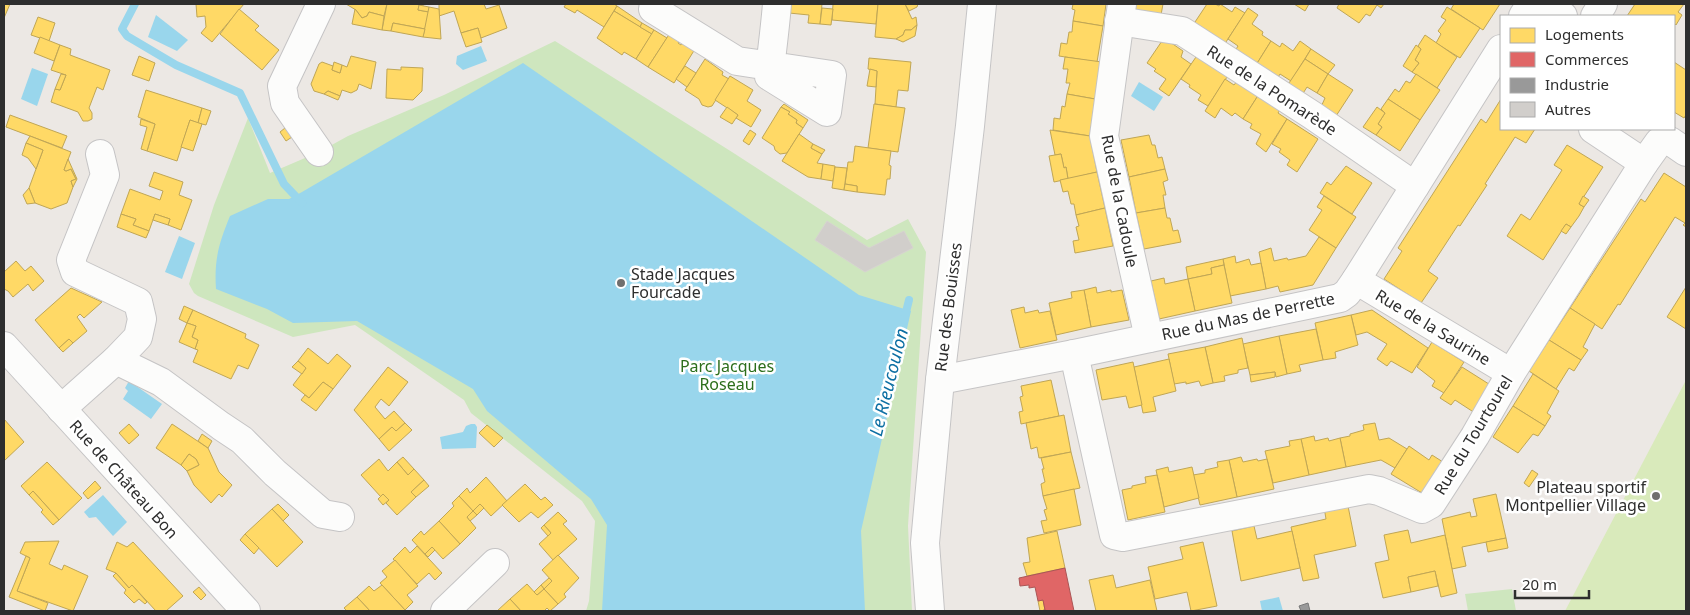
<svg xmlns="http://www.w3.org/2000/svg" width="1690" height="615" viewBox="0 0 1690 615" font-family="'Noto Sans',sans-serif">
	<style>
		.green { fill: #cee6be }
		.pitch { fill: #d9eabb }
		.water { fill: #99d6ec }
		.homes { fill: #ffd966; stroke: #c0a655 }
		.shops { fill: #e06666; stroke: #ab5555 }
		.industry { fill: #999; stroke: #797979 }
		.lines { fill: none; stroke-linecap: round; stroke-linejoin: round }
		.stream { stroke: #99d6ec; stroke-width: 8 }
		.building { fill: #d1cecb; stroke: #d7d4d0 }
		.minor-casing { stroke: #c5c4c5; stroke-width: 30 }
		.minor { stroke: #fcfcfb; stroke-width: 28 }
		.poi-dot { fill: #706f6e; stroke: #fff; stroke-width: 2 }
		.labels { text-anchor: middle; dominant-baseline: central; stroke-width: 5; stroke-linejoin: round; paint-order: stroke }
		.street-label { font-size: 16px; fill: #2e2e2e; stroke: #fff }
		.poi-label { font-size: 16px; fill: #2e2e2e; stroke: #fff; text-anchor: start }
		.park-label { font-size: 16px; fill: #2c6e1b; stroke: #fff }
		.water-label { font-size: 18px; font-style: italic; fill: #0d6fa3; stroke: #fff }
	</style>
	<rect width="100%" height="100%" fill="#ece8e4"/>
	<g class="green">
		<polygon points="555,41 732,152 867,240 908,219 926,252 908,526 912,611 586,611 589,601 595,521 582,501 471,413 464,400 355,325 293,337 198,296 194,293 189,284 214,205 248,118 270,173 319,152 348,136 444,95"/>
		<polygon points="1512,589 1516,611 1468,611 1465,594"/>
	</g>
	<polygon class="pitch" points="1686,380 1686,611 1565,611"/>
	<g class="water">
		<polygon points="156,15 188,40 177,51 148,37"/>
		<polygon points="481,46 487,61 463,70 456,64 457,56"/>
		<path d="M 523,63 L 859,295 L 911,311 L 861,531 L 865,611 L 602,611 L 607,525 L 591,499 L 487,411 L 473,389 L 357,321 L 293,323 L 267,309 L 216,289 C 214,259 219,243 230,216 L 268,199 L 289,199 L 302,192 Z"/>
		<polygon points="32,68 48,74 37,106 21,99"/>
		<polygon points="1139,82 1163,97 1154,111 1131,96"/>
		<polygon points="179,236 195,243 182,279 165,272"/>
		<polygon points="129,381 162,404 151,419 123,399 128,391 125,388"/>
		<polygon points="471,424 475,424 477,427 476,448 442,449 440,437 463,432 466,426"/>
		<polygon points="103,495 127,522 113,536 96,517 89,518 84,512"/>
		<polygon points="1279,597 1283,611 1262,611 1260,601"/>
	</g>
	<g class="homes">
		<polygon points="4,4 10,4 4,18"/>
		<polygon points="196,4 244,4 212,42 201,33 206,27 205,16 197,17"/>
		<polygon points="346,4 387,4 384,16 369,12 367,16 362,18 356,10"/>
		<polygon points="387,4 423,4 423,6 419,5 418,10 429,12 425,29 393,23 391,31 382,30"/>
		<polygon points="439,4 484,4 486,9 499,5 507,28 481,38 478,28 461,33 454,11 439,16"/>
		<polygon points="566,4 614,4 617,6 604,27 577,10 575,13 564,7"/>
		<polygon points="789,4 822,4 820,24 808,23 809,15 789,13"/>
		<polygon points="833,4 878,4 876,24 832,20"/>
		<polygon points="878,4 905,4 912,19 916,17 917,25 911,30 905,30 903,35 896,39 875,37"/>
		<polygon points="905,4 918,4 917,7 909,11"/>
		<polygon points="1073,4 1106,4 1103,26 1073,21 1075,10 1072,9"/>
		<polygon points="1135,4 1163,4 1161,15 1134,10"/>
		<polygon points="1207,4 1215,4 1219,6 1220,4 1232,12 1235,7 1245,13 1224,45 1193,25"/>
		<polygon points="1294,4 1309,4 1305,11"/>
		<polygon points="1339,4 1384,4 1381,8 1377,5 1370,16 1366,14 1359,23 1337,8"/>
		<polygon points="1454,4 1500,4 1483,30 1451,9"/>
		<polygon points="1635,4 1684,4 1678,12 1682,15 1676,25 1674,23 1674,16 1627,16"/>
		<polygon points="419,5 429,7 429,12 418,10"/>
		<polygon points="617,6 642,23 640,27 614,11"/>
		<polygon points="429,7 439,9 441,39 423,37"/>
		<polygon points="1447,7 1480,28 1460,58 1436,43 1441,34 1438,31 1446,20 1441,17"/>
		<polygon points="822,8 833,9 831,25 820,24"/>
		<polygon points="1248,8 1258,15 1252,24 1263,32 1262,35 1271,41 1256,65 1235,51 1238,46 1228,39"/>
		<polygon points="239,9 259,26 255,30 279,50 262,70 220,34"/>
		<polygon points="355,9 362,18 367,16 369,12 384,16 382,30 352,24"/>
		<polygon points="614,11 652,34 636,59 624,52 622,55 597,38"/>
		<polygon points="38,17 55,23 49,41 31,35"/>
		<polygon points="1073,21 1103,26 1097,62 1059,56 1061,43 1067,44 1069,32 1072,32"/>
		<polygon points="393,23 425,29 423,37 391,31"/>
		<polygon points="642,23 654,30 652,34 640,27"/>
		<polygon points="917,25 915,36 903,42 896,39 903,35 905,30 911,30"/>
		<polygon points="478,28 482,42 466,47 461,33"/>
		<polygon points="654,30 667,38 648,67 636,59"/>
		<polygon points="670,33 680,40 678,43 681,45 683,41 695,49 674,83 648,67"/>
		<polygon points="1425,35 1457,57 1437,88 1412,72 1419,63 1415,60 1421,49 1418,46"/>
		<polygon points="40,37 60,45 54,61 34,53"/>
		<polygon points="1164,38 1183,51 1181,57 1191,64 1169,96 1159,89 1166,79 1154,71 1156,69 1147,63"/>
		<polygon points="1271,41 1280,47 1282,43 1293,51 1300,41 1311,49 1291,81 1280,74 1277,79 1256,65"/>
		<polygon points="60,45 71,49 70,55 110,70 103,90 97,87 89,108 92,113 92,119 88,121 83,121 78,112 51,102 55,89 60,90 66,75 51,70"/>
		<polygon points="1416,45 1421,49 1415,60 1419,63 1412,72 1403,66"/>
		<polygon points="1311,49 1335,65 1328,74 1305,59"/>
		<polygon points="1198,54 1229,74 1208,106 1198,100 1201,95 1189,87 1190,85 1181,79"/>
		<polygon points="139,56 155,63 149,81 132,75"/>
		<polygon points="351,56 376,62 371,89 359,84 357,90 351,93 342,90 340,96 328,91 324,94 314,91 311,84 319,64 322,62 333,66 332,70 340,73 342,65 347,67"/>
		<polygon points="1065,57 1102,62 1095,99 1067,94 1070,83 1066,83 1068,69 1063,69"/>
		<polygon points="869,58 911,62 908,91 898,90 896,107 875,104 877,71 868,69"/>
		<polygon points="705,59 723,72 722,75 729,79 712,106 708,107 702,105 699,99 685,90"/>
		<polygon points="1305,59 1328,74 1317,93 1307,87 1302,95 1287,86"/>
		<polygon points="334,62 342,65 340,73 332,70"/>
		<polygon points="1674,62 1686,70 1686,115 1684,118 1674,112"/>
		<polygon points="685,66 696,73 687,87 676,79"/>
		<polygon points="401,67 423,68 422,91 413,100 386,98 387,69 401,70"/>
		<polygon points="870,69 877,71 876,87 867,86"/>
		<polygon points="61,74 66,75 60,90 55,89"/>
		<polygon points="1328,74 1353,90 1336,116 1321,107 1325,98 1317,93"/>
		<polygon points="1416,74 1440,90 1420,120 1388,99 1395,89 1399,92 1406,81 1410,83"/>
		<polygon points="730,76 753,90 747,101 761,110 751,127 736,118 738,115 715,100"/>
		<polygon points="1225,79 1234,85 1238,80 1259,94 1243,119 1235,113 1232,116 1221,108 1215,118 1205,111"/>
		<polygon points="146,90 202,108 198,123 190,120 177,161 147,151 155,124 138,117"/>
		<polygon points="328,91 340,96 338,100 324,94"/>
		<polygon points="1067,94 1095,99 1090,136 1053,130 1054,118 1060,119 1062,106 1065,107"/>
		<polygon points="1259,94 1281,108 1278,113 1287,119 1266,152 1256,144 1261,134 1250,128 1252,124 1243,119"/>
		<polygon points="1388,99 1420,120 1400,151 1376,135 1382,127 1378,124 1385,113 1381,109"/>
		<polygon points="1501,99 1501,129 1535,129 1526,143 1515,137 1485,184 1487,185 1460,226 1458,225 1428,271 1438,278 1421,303 1384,279 1402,251 1398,248 1481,119 1486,123"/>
		<polygon points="784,104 808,120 803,128 796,123 797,120 788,114 790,112 781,107"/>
		<polygon points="874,104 905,108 898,152 868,148"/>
		<polygon points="727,107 738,115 732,124 720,117"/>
		<polygon points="781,107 790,112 788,114 797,120 796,123 803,128 787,153 780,154 775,150 774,146 762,138"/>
		<polygon points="1377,107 1385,113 1378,124 1382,127 1376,135 1363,127"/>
		<polygon points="202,108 211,111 206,125 198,123"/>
		<polygon points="10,115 67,136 62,148 6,127"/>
		<polygon points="141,119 155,124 147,151 141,149 147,127 140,125"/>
		<polygon points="1287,119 1318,139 1297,172 1287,165 1290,160 1279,152 1281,149 1272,144"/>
		<polygon points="190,120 202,124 193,151 181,147"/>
		<polygon points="285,128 292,137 286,141 280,132"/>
		<polygon points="750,130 756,134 749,145 743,141"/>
		<polygon points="1050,130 1090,136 1097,172 1068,179 1066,167 1064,168 1061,154 1055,155"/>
		<polygon points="799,134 813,144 811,148 822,154 817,163 823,164 821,179 808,177 782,161"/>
		<polygon points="1149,135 1152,145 1155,145 1158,158 1162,157 1165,169 1129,177 1121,140"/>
		<polygon points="30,136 71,152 64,170 66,171 71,169 76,179 71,181 73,187 67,203 51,209 35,203 29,188 43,150 26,143"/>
		<polygon points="26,143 43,150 36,169 28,158 22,155"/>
		<polygon points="813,144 825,150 822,154 811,148"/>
		<polygon points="1567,145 1603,167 1579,204 1584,207 1579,216 1571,227 1566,224 1543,260 1507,236 1521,214 1530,220 1562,170 1554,165"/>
		<polygon points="855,146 891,151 889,165 891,166 890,179 887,179 885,195 857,192 857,186 845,184 848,162 853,162"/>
		<polygon points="1061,154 1064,168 1066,167 1068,179 1054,182 1049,156"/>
		<polygon points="68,159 77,179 73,187 71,181 76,179 71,169 66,171 64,170"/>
		<polygon points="823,164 835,166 833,181 821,179"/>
		<polygon points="1346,166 1372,183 1352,214 1320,193 1327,182 1331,185"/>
		<polygon points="835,167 847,168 844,190 832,188"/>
		<polygon points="1165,169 1168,180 1163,182 1166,195 1163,195 1165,208 1136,213 1129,177"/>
		<polygon points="154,172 183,182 179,195 192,200 181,230 168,225 170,219 155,214 149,231 133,225 136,219 121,214 130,189 160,200 163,191 149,186"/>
		<polygon points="1097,172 1105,208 1076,215 1074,204 1071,204 1068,191 1063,192 1060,180"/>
		<polygon points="1664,173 1686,187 1686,227 1683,225 1685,223 1675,217 1620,305 1618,304 1602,329 1570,308 1641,199 1645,202"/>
		<polygon points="845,184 857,186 857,192 844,190"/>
		<polygon points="29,188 35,203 27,204 23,195"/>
		<polygon points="1324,196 1356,217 1336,248 1309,230 1322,210 1317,207"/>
		<polygon points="1583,196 1589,200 1584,207 1579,204"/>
		<polygon points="1105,208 1113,246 1075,253 1073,241 1079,240 1076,227 1079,226 1076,215"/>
		<polygon points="1165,208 1167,218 1170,218 1173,231 1178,230 1181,242 1144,249 1136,213"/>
		<polygon points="121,214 136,219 133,225 149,231 146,238 117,227"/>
		<polygon points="155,214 170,219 168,225 153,220"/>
		<polygon points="1566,224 1571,227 1566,234 1561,231"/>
		<polygon points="1319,237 1336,248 1313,285 1280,292 1278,286 1266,289 1259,252 1271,248 1274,261 1287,258 1288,260 1306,256"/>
		<polygon points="1235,256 1236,263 1249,259 1251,265 1261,263 1266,289 1230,296 1223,259"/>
		<polygon points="1223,259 1224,265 1211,268 1212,274 1188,279 1186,267"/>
		<polygon points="16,261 25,271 31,266 44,281 33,291 28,284 13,297 8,291 4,289 4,272"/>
		<polygon points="1224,265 1232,303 1195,311 1188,279 1212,274 1211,268"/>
		<polygon points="1164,278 1165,284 1188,279 1195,311 1159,319 1151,281"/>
		<polygon points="1096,287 1097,293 1111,290 1111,292 1122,290 1129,320 1091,327 1084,290"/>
		<polygon points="1686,287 1686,329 1667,317"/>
		<polygon points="71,288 102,302 84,318 80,314 77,317 87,331 73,343 69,339 59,348 35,320"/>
		<polygon points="1084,290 1091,327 1056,335 1049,303 1072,298 1071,292"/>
		<polygon points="184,306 193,310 187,323 179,319"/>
		<polygon points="1024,307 1025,313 1038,310 1039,313 1050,311 1057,340 1020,348 1011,310"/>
		<polygon points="1570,308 1595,324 1583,347 1588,350 1581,360 1549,340"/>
		<polygon points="193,310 246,334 245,338 259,345 248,369 238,365 231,379 193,362 198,350 195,349 198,340 192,337 196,326 187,323"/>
		<polygon points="1372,310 1428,348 1412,373 1391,361 1387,366 1377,359 1387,344 1367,332 1356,335 1351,315"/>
		<polygon points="1351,315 1358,345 1335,352 1336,358 1323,360 1315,323"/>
		<polygon points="187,323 196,326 192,337 198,340 195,349 179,342"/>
		<polygon points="1316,329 1323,360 1299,365 1301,371 1287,374 1279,336"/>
		<polygon points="1279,336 1287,374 1276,377 1275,372 1250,375 1243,344"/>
		<polygon points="1242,338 1248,368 1238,370 1238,373 1224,376 1225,381 1213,383 1205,347"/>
		<polygon points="69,339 73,343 63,352 59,348"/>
		<polygon points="1549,340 1581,360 1574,371 1569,368 1556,389 1529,371"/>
		<polygon points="1432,342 1464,362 1444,393 1432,386 1435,381 1417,367"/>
		<polygon points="1205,347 1213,383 1201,386 1199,381 1186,384 1186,382 1174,384 1168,354"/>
		<polygon points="308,348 328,364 337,354 351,366 333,389 323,382 309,398 293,385 306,368 298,361"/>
		<polygon points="1169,359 1176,391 1153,397 1156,411 1143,413 1134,367"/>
		<polygon points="298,361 306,368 302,374 292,367"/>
		<polygon points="1133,362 1142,405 1129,408 1126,396 1102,400 1096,370"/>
		<polygon points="388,367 408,382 389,406 381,399 375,407 385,419 394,411 405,423 396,431 392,427 379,439 354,410"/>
		<polygon points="1462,367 1492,386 1475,413 1455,400 1451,405 1440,398"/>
		<polygon points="1275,372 1275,377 1251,382 1250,375"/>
		<polygon points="1533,374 1559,391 1547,413 1551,416 1545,426 1513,406"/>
		<polygon points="1051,380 1059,416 1021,424 1019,412 1023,411 1020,397 1023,396 1021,386"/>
		<polygon points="323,382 333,389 316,411 301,400 305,395 309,398"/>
		<polygon points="1513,406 1545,426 1538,436 1533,434 1518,453 1493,437"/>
		<polygon points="1064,415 1071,452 1039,458 1037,447 1031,449 1026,423"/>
		<polygon points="4,419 24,442 4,461"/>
		<polygon points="405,423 412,430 389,451 379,439 392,427 396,431"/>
		<polygon points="1375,423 1379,440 1389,438 1407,449 1395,468 1381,460 1346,467 1340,438 1350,436 1350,434 1364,430 1363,425"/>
		<polygon points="129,424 139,435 129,444 119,433"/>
		<polygon points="172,424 208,448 219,472 232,485 222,497 219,494 211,503 194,485 187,471 199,465 196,459 189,454 181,465 156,448"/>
		<polygon points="487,425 503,438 494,447 479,433"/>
		<polygon points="202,434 212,441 208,448 198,441"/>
		<polygon points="1314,436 1315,441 1328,438 1329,441 1340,438 1346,467 1309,475 1301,439"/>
		<polygon points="1301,439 1309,475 1273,483 1265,451 1290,446 1289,441"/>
		<polygon points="1409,446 1429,460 1432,455 1443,462 1422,493 1391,474"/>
		<polygon points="1071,452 1080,488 1043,496 1041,484 1045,482 1042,469 1044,469 1041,458"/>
		<polygon points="189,454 196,459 199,465 187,471 181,465"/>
		<polygon points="403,457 414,469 408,475 397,462"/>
		<polygon points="1241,457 1243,462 1257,459 1258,461 1267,459 1274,489 1237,497 1229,460"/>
		<polygon points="379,459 388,471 397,462 408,475 414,469 424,480 411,492 416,497 397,515 386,503 389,500 383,494 381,497 361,475"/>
		<polygon points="1229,460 1237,497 1200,505 1193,475 1205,473 1205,470 1218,467 1217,462"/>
		<polygon points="47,462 82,498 59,520 33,491 29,495 21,486"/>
		<polygon points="1168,467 1169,472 1192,467 1199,498 1164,507 1156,470"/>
		<polygon points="1532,470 1538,474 1529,487 1524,483"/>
		<polygon points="1157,475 1165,512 1128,520 1122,490 1132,488 1132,486 1146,483 1145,477"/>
		<polygon points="486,477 507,501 491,516 480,504 473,511 459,496 467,488 470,493"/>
		<polygon points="424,480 429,486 416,497 411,492"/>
		<polygon points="95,481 101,488 88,499 83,493"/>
		<polygon points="525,484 541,500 545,497 553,505 538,518 531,512 519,522 502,505"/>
		<polygon points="1074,489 1081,525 1044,533 1041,521 1047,520 1044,510 1047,509 1043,496"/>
		<polygon points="33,491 59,520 53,525 41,512 43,510 29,495"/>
		<polygon points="383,494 389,500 383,505 378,499"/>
		<polygon points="1496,494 1506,538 1462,547 1466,566 1452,569 1442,519 1470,512 1471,517 1477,516 1473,499"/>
		<polygon points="459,496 473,511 467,517 476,528 460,544 439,521 454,506 452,503"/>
		<polygon points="1347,501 1356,546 1314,555 1319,578 1303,581 1291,527 1326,519 1324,507"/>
		<polygon points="278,504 289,515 283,521 272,509"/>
		<polygon points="480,504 484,508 477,515 473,511"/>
		<polygon points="272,509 303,542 277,567 245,534"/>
		<polygon points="473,511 477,515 470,521 467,517"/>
		<polygon points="558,512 567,521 563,524 577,539 553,560 539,544 551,533 544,525"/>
		<polygon points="439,521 460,544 443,559 432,547 425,554 412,540 421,531 424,535"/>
		<polygon points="544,525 551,533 548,536 541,528"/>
		<polygon points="1254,526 1257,539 1292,531 1300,568 1241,581 1232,531"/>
		<polygon points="1408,530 1411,543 1445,535 1457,593 1441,597 1435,571 1408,577 1411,592 1383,598 1375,563 1389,560 1384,535"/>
		<polygon points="1057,531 1065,568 1027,576 1023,563 1030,562 1027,538"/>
		<polygon points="245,534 259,548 254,554 240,540"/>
		<polygon points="1506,538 1508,548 1488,552 1486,542"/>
		<polygon points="59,541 49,564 62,570 64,565 88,576 73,611 17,591 30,558 20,553 25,542"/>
		<polygon points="117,542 127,547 133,542 183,596 166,611 156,611 132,585 129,588 116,573 106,569"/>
		<polygon points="1203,542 1217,606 1191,611 1187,592 1155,599 1148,567 1183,559 1180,547"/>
		<polygon points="417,546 442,573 435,580 429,573 417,584 393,559 405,547 410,553"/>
		<polygon points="432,547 435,550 428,557 425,554"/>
		<polygon points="558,555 579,578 564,594 566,597 558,604 544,589 552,581 542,570"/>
		<polygon points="26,556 30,558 17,591 48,603 45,611 9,597"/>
		<polygon points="395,560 418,586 407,595 413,602 405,610 380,583 387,577 382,571"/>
		<polygon points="1435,571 1438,586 1411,592 1408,577"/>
		<polygon points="116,573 129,588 132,585 147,602 145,604 139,599 134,603 124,593 126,590 113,576"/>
		<polygon points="1113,575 1116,588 1150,580 1157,611 1096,611 1089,580"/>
		<polygon points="549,578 552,581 544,589 541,585"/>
		<polygon points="527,584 537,595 544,589 558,604 550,611 547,608 544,611 521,611 510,599"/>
		<polygon points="382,585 405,610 406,611 370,611 357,597 369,586 374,591"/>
		<polygon points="541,585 544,589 537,595 534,592"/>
		<polygon points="199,587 206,595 201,600 193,592"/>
		<polygon points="357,597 370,611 347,611 344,608"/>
		<polygon points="510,599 521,611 497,611"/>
		<polygon points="1043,600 1045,610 1040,611 1038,601"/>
	</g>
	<polygon class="shops" points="1065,568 1074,611 1040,611 1045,610 1043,600 1038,601 1035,587 1029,588 1029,585 1020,586 1019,578"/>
	<polygon class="industry" points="1308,603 1310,611 1301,611 1299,606"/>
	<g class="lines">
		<g class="stream">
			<polyline points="135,4 122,29 127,36 176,65 240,93 284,184 302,203"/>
			<polyline points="904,320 909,300"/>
		</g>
	</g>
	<polygon class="building" points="827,221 869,248 904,231 913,248 865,272 815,240"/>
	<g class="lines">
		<g class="minor-casing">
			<g id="minor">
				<polyline points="1122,4 1104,136 1149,338"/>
				<polyline points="1544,4 1563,16"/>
				<path d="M 653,9 L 737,61 L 832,75 L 827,112 L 769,76 C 772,52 775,28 777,4"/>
				<polyline points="1523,16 1531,4"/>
				<polyline points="1595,16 1603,4"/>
				<polyline points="1119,21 1182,31 1312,115 1415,186"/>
				<polyline points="319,152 285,103 282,86 321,4"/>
				<polyline points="1644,163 1659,142 1670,141 1686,152"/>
				<polyline points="1356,280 1511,373"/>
				<polyline points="4,346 246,611"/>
				<polyline points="1074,354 1114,535 1123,537 1369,489 1379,491 1422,509 1431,504 1475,436 1511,373 1644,163 1593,129"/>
				<polyline points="116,360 161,382 221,426 242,440 275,473 323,514 340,517"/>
				<polyline points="940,380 1074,354 1340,298 1347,293 1356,280 1501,49"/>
				<polyline points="61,409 116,360 138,337 142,319 138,302 75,272 71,260 105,175 100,154"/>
				<polyline points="445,611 495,563"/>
				<polyline points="930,611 925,543 940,380 970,126 982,4"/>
			</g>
		</g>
		<use href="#minor" class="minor"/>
	</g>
	<g class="poi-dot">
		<circle cx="621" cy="283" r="5"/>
		<circle cx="1656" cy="496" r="5"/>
	</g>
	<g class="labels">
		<g class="street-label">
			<text transform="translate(1272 90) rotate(33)">Rue de la Pomarède</text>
			<text transform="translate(1120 201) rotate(79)">Rue de la Cadoule</text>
			<text transform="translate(948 307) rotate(-83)">Rue des Bouisses</text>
			<text transform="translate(1248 316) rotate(-12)">Rue du Mas de Perrette</text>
			<text transform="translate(1433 327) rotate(31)">Rue de la Saurine</text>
			<text transform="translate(1473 435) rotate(-59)">Rue du Tourtourel</text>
			<text transform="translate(124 479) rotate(48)">Rue de Château Bon</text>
		</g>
		<g class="poi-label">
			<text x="631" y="274">Stade Jacques<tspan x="631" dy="18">Fourcade</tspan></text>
			<text x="1646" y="487" text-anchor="end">Plateau sportif<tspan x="1646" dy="18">Montpellier Village</tspan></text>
		</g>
		<g class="park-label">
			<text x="727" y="366">Parc Jacques<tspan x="727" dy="18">Roseau</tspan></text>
		</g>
		<g class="water-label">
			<text transform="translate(888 382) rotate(-76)">Le Rieucoulon</text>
		</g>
	</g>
	<rect width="1690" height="615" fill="none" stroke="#2e2e2e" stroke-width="10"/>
	<rect x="1500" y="15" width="175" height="115" fill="#ffffff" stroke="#ababab"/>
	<rect x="1510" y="28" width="25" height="15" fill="#ffd966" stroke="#ababab"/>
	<text x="1545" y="40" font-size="15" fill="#2e2e2e">Logements</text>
	<rect x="1510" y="52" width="25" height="15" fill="#e06666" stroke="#ababab"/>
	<text x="1545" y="65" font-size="15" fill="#2e2e2e">Commerces</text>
	<rect x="1510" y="78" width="25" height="15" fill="#999999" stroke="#ababab"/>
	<text x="1545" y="90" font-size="15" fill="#2e2e2e">Industrie</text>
	<rect x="1510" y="102" width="25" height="15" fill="#d1cecb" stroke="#ababab"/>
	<text x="1545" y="115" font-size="15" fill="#2e2e2e">Autres</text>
	<path d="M1515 590v8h74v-8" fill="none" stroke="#2e2e2e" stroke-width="2.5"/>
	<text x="1522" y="590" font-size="15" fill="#2e2e2e" stroke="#ffffff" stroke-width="4" paint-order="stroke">20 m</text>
</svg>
